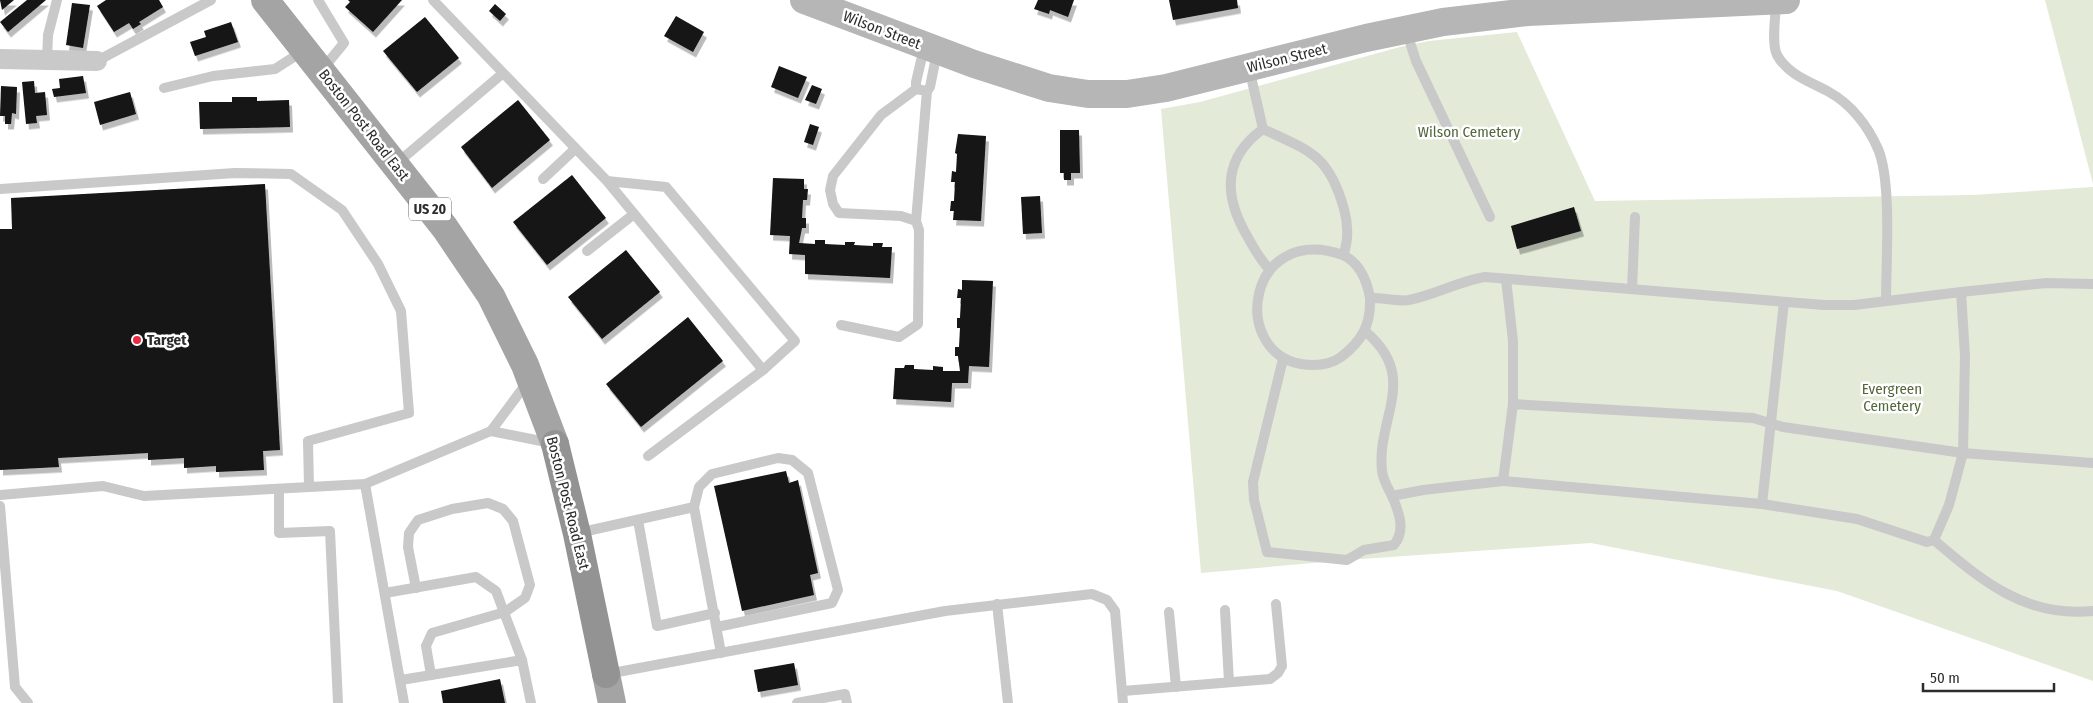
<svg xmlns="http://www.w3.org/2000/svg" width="2093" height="703" viewBox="0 0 2093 703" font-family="'Fira Sans Condensed',sans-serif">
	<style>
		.green { fill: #e3ead8 }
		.building { fill: #131313; filter: url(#shadow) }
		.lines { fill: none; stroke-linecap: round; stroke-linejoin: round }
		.lane { stroke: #c9c9c9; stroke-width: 10 }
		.street { stroke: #c9c9c9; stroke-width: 20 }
		.secondary { stroke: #b6b6b6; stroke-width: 28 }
		.primary { stroke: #a4a4a4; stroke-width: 28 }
		.highway { stroke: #939393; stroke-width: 28 }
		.poi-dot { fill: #e72941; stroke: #fff; stroke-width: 2 }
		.labels { text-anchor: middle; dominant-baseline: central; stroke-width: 5; stroke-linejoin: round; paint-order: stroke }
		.shield { fill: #fff; stroke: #6b6b6b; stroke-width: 1 }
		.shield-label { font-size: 14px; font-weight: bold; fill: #2c2c2c }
		.street-label { font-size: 15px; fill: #2c2c2c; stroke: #fff }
		.park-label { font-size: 15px; fill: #516739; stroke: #fff }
		.poi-label { font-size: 15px; font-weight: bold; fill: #2c2c2c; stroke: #fff; text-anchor: start }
	</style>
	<defs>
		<filter id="shadow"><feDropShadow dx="3" dy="5.5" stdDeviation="0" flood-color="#0004"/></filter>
	</defs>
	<rect width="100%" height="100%" fill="#fff"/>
	<g class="green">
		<polygon points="2045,0 2093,0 2093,184"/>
		<polygon points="1517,32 1595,201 1973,195 2093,187 2093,681 1837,591 1591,543 1347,560 1201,573 1161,109 1200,102 1400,47 1429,41"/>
	</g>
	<g class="building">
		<polygon points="0,0 14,0 2,10"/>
		<polygon points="27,0 46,0 8,32 0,22"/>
		<polygon points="106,0 159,0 163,7 139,22 141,24 133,29 129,23 114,32 97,6"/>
		<polygon points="348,0 402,0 373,32 345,7 350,2"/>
		<polygon points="1038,0 1074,0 1068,17 1050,10 1049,14 1034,9"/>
		<polygon points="1169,0 1237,0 1238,8 1173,20"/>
		<polygon points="72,3 90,5 83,48 66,45"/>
		<polygon points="495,4 506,14 500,21 489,11"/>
		<polygon points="676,16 704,32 693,52 664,36"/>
		<polygon points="425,17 459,58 417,92 383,51"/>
		<polygon points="231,22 238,42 195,56 190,42 206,37 204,31"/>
		<polygon points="779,66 807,77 798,98 771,87"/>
		<polygon points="83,76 86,93 54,97 52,89 60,88 59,79"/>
		<polygon points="34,81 35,93 45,92 47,115 36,116 37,123 26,124 22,82"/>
		<polygon points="812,85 822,89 816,104 805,100"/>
		<polygon points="1,86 17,87 16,114 12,113 11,124 5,124 5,116 0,116"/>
		<polygon points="130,92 136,114 100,125 94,102"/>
		<polygon points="232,97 257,97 257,101 289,100 290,127 200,129 199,102 232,102"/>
		<polygon points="518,100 550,140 492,188 461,147"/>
		<polygon points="810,124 819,127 813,145 804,142"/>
		<polygon points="1060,130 1079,130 1080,173 1071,173 1071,180 1064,180 1064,173 1060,173"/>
		<polygon points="958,134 986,136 981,221 953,220 954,211 950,211 951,201 954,201 955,182 951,182 952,171 956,172 957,154 955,153"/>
		<polygon points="572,175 606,218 547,265 513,222"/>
		<polygon points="773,178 804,179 804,189 808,189 807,200 803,200 802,218 806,218 806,228 802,228 799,243 815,244 815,240 825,240 825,244 845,245 845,242 855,242 854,245 873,246 873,243 883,243 882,247 892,247 890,278 805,274 805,255 789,254 790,236 770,235"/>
		<polygon points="265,184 280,450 263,451 264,470 216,472 216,466 184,468 184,458 148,460 148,453 58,458 59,467 0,470 0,229 12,229 11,198"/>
		<polygon points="1040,196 1042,233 1023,234 1021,197"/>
		<polygon points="1574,207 1581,231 1517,249 1511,226"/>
		<polygon points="626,250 660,292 602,339 568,297"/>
		<polygon points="962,280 993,281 989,367 969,366 968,383 952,383 951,402 893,399 895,368 904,368 905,365 914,365 914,369 933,370 933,366 943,367 943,371 960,371 958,356 955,356 955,347 959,347 960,328 957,328 957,318 960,318 961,298 957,298 958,289 962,290"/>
		<polygon points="688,317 723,361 641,427 606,384"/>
		<polygon points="786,471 789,483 798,480 818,573 810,575 814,595 742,611 714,486"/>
		<polygon points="794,663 798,685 758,692 754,670"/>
		<polygon points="500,679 505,703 443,703 441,691"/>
	</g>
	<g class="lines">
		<g class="lane">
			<polyline points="318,0 344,43 321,71"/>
			<polyline points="433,0 607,181 763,370 795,341 666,187 607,181"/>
			<path d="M 1776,2 C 1776,15 1771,43 1777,55 C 1788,75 1811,82 1829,92 C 1851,104 1868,126 1878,149 C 1892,181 1886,264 1886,301"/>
			<polyline points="1406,30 1416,61 1490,217"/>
			<polyline points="924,48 916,82 916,89 927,91 930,87 937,52"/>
			<polyline points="47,60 48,35 57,0"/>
			<polyline points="97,61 211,0"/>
			<polyline points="1249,68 1263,129"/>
			<polyline points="164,88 213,76 275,69 303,51"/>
			<polyline points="396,164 502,74"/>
			<polyline points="543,179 575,149"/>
			<polyline points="0,189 235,173 291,174 342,210 378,264 401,311 409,413 308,441 309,487"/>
			<polyline points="916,221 927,91"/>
			<polyline points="587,251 634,214"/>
			<path d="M 1343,255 C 1360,263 1367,281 1370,298"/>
			<path d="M 1269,269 C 1259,258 1253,247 1246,234 C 1223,194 1224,157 1263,129 C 1310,151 1329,155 1344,209 C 1348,223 1349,241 1343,255 C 1248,222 1229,351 1301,364 C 1314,366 1330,365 1341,357 C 1362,341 1371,325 1370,298 C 1383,297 1397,302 1409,300 C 1435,295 1459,281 1485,277 L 1824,305 L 1854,305 L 1961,292 L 1965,356 L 1963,453 L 1783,427 L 1753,418 L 1513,404 L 1503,481 L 1423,490 L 1392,496 C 1399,512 1406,530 1394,545 L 1364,550 L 1347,560 L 1267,552 L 1254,500 L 1253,482 L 1283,359"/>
			<polyline points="1506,279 1513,341 1513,404"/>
			<polyline points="1632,289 1635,217"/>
			<polyline points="1961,292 2046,283 2093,284"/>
			<polyline points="841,325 899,337 918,324 919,230 916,221 901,216 839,213 833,204 830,190 833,176 881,115 916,89"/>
			<path d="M 1366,332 C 1420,378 1376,418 1382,471 C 1383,480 1388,488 1392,496"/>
			<polyline points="491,431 551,443"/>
			<polyline points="648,456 763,370"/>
			<polyline points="1503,481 1762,504 1857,519 1927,542 1934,540 1949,505 1963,453 2093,463"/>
			<polyline points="365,484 404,703"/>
			<polyline points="279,489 279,533 330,531 338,703"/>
			<polyline points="0,495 103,486 144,496 365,484 491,431 529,380"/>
			<polyline points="1762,504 1784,302"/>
			<polyline points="0,506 15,687 28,703"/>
			<polyline points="694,507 699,487 712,474 778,458 792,460 808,473 838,590 832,603 717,627"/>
			<polyline points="638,520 657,626 715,613"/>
			<polyline points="578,533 694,507 721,653"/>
			<path d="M 1934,540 C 1982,581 2026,618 2093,611"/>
			<polyline points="416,588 408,547 409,533 418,520 452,509 488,503 503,509 513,521 530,585 525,598 505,612 432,633 426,646 431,675"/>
			<polyline points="385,593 476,577 496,591 522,660"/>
			<polyline points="997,604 1008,703"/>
			<polyline points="1225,610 1229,682"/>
			<polyline points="1169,612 1176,687"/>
			<polyline points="607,674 945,611 1092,594 1107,600 1115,611 1123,703"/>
			<polyline points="401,680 522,660 531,703"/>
			<polyline points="1123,691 1270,679 1278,673 1282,666 1276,604"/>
			<polyline points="797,703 845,694 847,703"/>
		</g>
		<polyline class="street" points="0,59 97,61"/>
		<polyline class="secondary" points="804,0 974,64 1049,88 1088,94 1127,94 1166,88 1366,38 1443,22 1528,12 1786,0"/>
		<g class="primary">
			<polyline points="265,0 445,228 491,296 525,365 555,444"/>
			<polyline points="606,674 612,703"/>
		</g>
		<polyline class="highway" points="555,444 577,534 606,674"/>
	</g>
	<circle class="poi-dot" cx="137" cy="340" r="5"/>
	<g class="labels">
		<rect class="shield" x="409" y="197.5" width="42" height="23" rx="4"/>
		<g class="shield-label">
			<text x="430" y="209">US 20</text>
		</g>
		<g class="street-label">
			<text transform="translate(882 30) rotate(21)">Wilson Street</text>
			<text transform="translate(1287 58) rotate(-14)">Wilson Street</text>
			<text transform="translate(364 125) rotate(52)">Boston Post Road East</text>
			<text transform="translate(568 503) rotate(76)">Boston Post Road East</text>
		</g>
		<g class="park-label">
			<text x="1469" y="132">Wilson Cemetery</text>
			<text x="1892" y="389">Evergreen<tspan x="1892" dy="17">Cemetery</tspan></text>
		</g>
		<g class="poi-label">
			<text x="147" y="340">Target</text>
		</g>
	</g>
	<path d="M1923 683v8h131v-8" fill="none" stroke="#2c2c2c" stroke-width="2.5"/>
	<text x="1930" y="683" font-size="15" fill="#2c2c2c" stroke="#ffffff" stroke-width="4" paint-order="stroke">50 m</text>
</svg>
